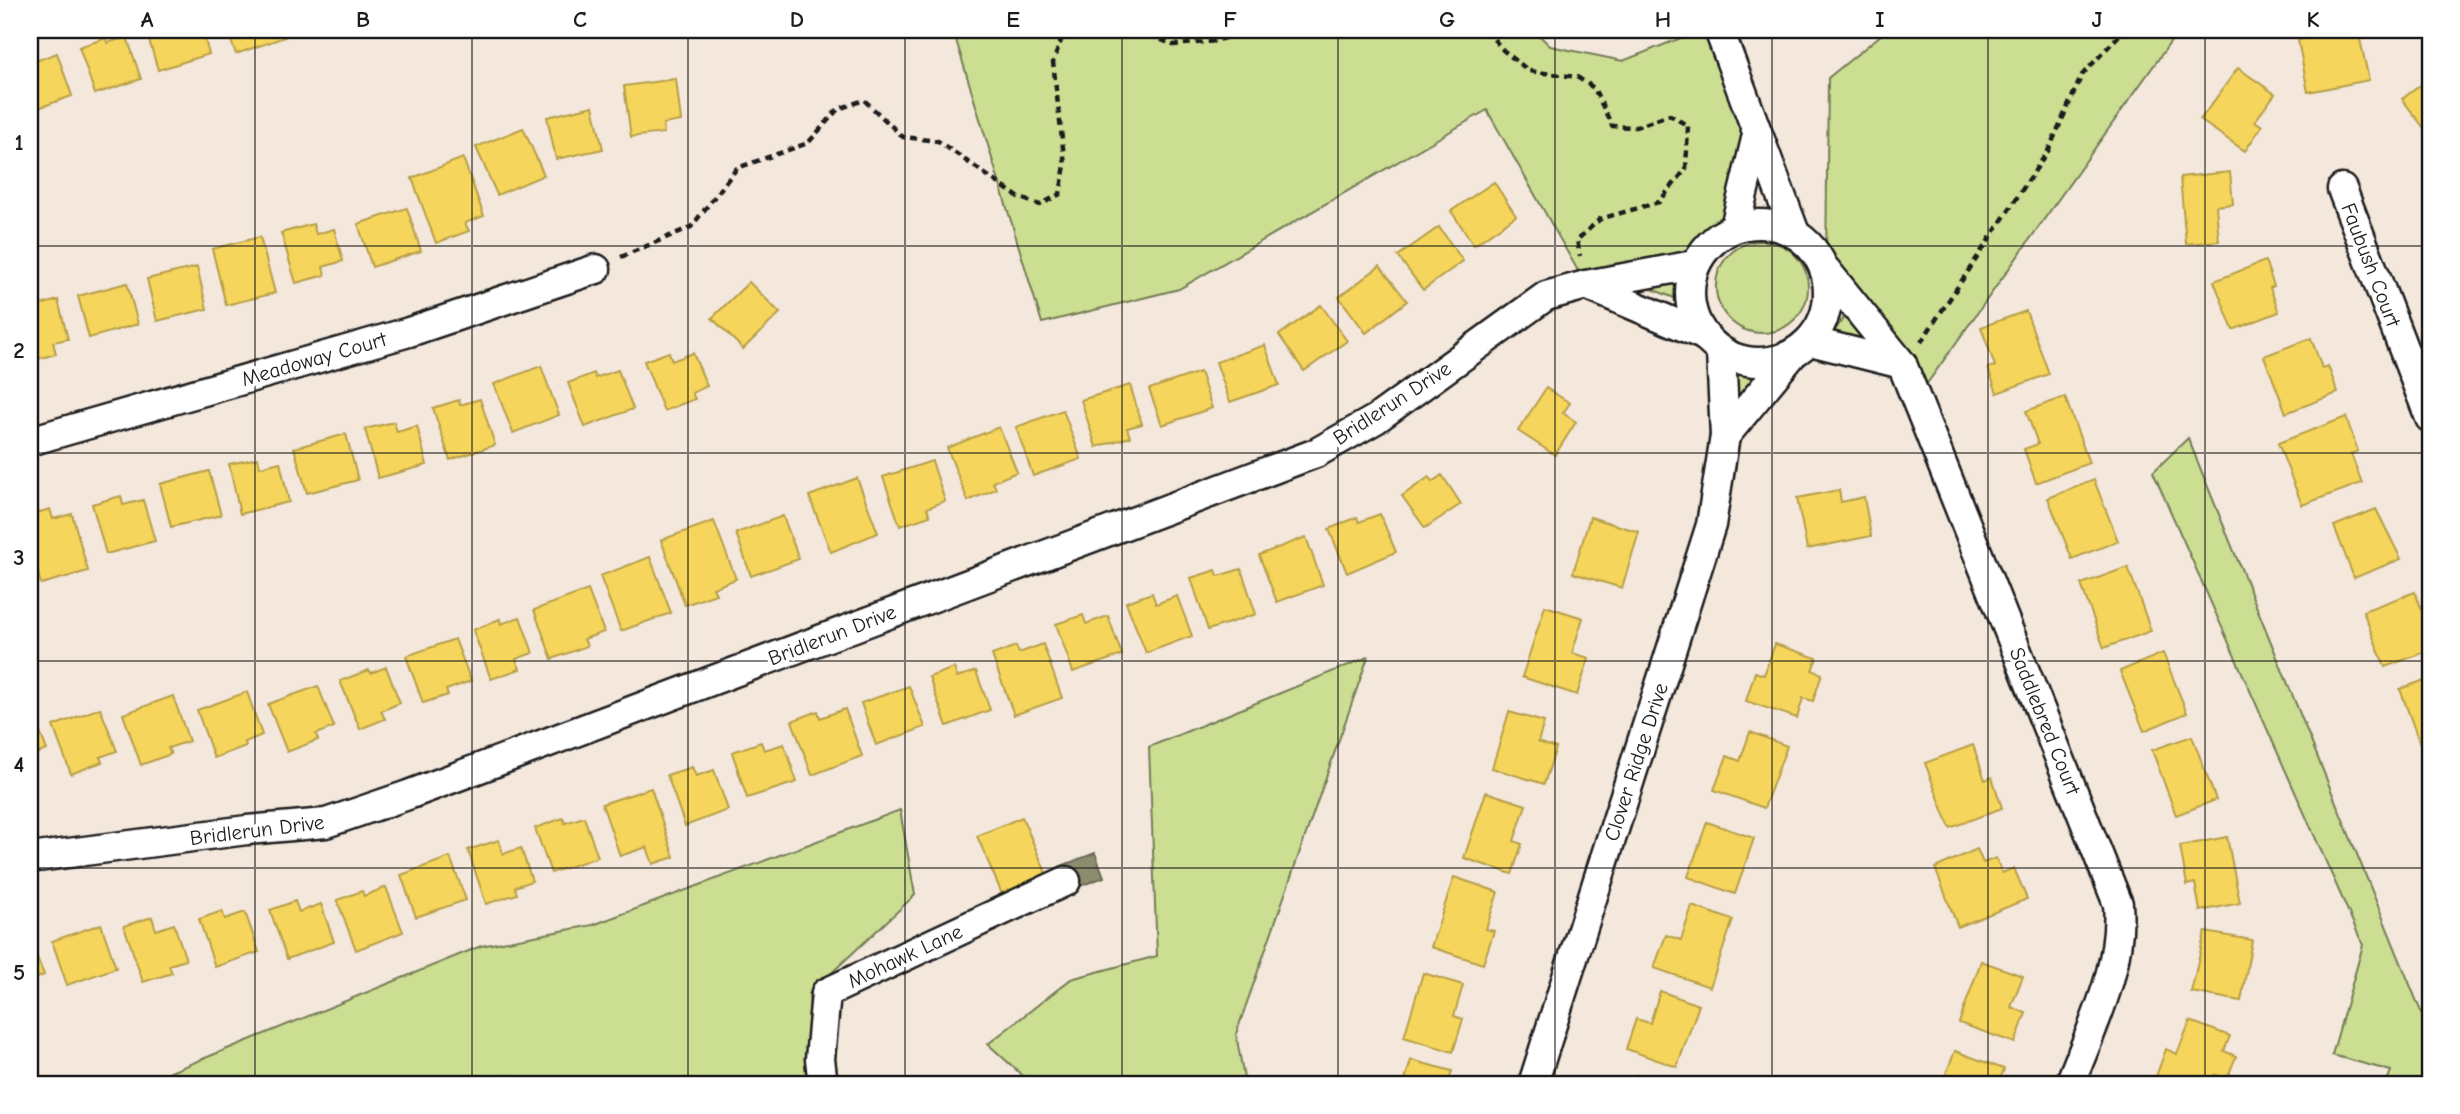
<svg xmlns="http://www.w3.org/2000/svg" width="2460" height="1114" viewBox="0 0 2460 1114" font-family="'Comic Neue',sans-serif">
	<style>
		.green { fill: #ccde92; stroke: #747d57; stroke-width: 2 }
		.homes { fill: #f6d55c; stroke: #b59e49; stroke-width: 2 }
		.industry { fill: #8c8c6e; stroke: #6a6a55; stroke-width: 2 }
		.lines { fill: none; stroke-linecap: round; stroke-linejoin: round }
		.minor-casing { stroke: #1c1c1c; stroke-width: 33 }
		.path { stroke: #1c1c1c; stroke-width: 4.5; stroke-dasharray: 7 5; stroke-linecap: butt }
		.minor { stroke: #fff; stroke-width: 28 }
		.grid { fill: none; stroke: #1c1c1c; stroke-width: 2; stroke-opacity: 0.55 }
		.labels { text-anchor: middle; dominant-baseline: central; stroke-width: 7; stroke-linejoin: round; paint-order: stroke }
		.street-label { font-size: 21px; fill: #1c1c1c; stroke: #fff }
		.neatline { fill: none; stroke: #1c1c1c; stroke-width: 2.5 }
		.grid-label { font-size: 23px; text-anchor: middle; font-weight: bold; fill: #1c1c1c }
	</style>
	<rect width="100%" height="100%" fill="#f4e7dc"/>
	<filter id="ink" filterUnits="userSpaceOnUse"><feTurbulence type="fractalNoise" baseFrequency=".0143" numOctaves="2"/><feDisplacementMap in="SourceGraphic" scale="14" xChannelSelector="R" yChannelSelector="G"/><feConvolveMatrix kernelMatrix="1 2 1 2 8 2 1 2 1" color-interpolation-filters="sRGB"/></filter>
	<g filter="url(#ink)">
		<g class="green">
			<polygon points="953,30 1534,30 1550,46 1623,61 1701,30 1719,30 1757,135 1735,227 1714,239 1694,265 1586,285 1487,110 1179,289 1042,323"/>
			<polygon points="1887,30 2179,30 1916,399 1826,270 1828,78"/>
			<circle cx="1762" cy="287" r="46"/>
			<polygon points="1681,276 1677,299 1632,281"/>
			<polygon points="1845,316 1872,346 1829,339"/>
			<polygon points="1729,367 1760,373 1738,406"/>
			<polygon points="2188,438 2430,1034 2430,1084 2386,1084 2391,1071 2332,1055 2363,945 2153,472"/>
			<polygon points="1368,657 1236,1034 1245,1084 1032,1084 988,1044 1071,979 1157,956 1149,747"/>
			<polygon points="900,810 915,895 809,994 816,1084 534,1084 509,1075 442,1084 141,1084 481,946 593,925"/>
		</g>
		<g class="homes">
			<polygon points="146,30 202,30 209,54 158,70"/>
			<polygon points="227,30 282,30 285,37 236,54"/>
			<polygon points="2348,30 2358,30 2369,80 2308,92 2298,40"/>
			<polygon points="127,37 141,79 95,94 79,47 106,38 107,43"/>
			<polygon points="57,53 72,96 30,111 30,63"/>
			<polygon points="2238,68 2275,94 2255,121 2262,126 2245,151 2200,120"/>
			<polygon points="2430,78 2430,136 2402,99"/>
			<polygon points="676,79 681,121 663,124 664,133 631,137 624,86"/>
			<polygon points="593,106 603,149 556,159 547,117"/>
			<polygon points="523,128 544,175 497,195 476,147"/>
			<polygon points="463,158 484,216 465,223 469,231 436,243 412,178"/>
			<polygon points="2230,172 2233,204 2216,206 2219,241 2186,244 2180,177"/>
			<polygon points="1494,182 1516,216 1474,245 1451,211"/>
			<polygon points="407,208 421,251 372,267 358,224"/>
			<polygon points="313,224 316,234 334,229 343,261 323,267 325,275 296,283 281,233"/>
			<polygon points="1439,227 1463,261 1423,290 1398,256"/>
			<polygon points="260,237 275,293 226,305 212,249"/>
			<polygon points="2265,261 2274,286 2270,288 2279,312 2233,330 2214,281"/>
			<polygon points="1380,266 1407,301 1366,333 1339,297"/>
			<polygon points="197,267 207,309 157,321 147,279"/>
			<polygon points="749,282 780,313 743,349 712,318"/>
			<polygon points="127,283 138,324 89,338 78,296"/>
			<polygon points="58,300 68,339 53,342 56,354 30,361 30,308"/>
			<polygon points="1321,305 1347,341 1304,371 1279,335"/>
			<polygon points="2026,311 2049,374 1997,393 1988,368 1995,366 1981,327"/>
			<polygon points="2311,338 2322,368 2328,366 2338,393 2286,413 2264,356"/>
			<polygon points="1265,345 1279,385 1230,402 1216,362"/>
			<polygon points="669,352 672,361 693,353 707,386 692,393 695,399 664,411 644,361"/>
			<polygon points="541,366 559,415 513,433 494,384"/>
			<polygon points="618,370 633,409 585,427 568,383 594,373 595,378"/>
			<polygon points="1200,372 1212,408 1162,425 1149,389"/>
			<polygon points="1130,385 1142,424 1127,428 1130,437 1096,447 1081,400"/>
			<polygon points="1546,388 1570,403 1563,413 1576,422 1555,455 1518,431"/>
			<polygon points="2065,397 2089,463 2036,483 2024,449 2038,444 2026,411"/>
			<polygon points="480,399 495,445 450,460 433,408 459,400 460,405"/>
			<polygon points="1063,410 1081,459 1033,476 1016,427"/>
			<polygon points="2346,417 2358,451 2351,454 2362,483 2302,505 2278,443"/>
			<polygon points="394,422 397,432 417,426 427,465 378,478 365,429"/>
			<polygon points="999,427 1017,472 993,482 996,489 968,501 947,448"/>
			<polygon points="346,434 358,480 307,493 294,448"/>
			<polygon points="258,458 260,467 280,462 289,502 240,514 229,464"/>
			<polygon points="932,461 945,501 927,508 930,516 900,526 883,477"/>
			<polygon points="209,471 221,515 171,527 160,484"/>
			<polygon points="1442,475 1461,504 1425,528 1402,496 1429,477 1432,482"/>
			<polygon points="857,478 878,533 831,552 809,496"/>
			<polygon points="2094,480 2118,541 2072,559 2048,498"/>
			<polygon points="1839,490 1841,502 1864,497 1871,536 1807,549 1797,498"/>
			<polygon points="121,496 123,505 143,500 155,541 106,554 92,504"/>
			<polygon points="50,509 53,519 72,514 88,571 41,584 30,544 30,515"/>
			<polygon points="2376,509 2401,559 2354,578 2334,526"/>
			<polygon points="1380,514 1396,552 1347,573 1329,529 1357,517 1359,522"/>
			<polygon points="783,516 799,559 751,576 736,533"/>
			<polygon points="1590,517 1639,532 1622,588 1573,573"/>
			<polygon points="714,521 736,579 713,588 716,594 685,605 661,540"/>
			<polygon points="1306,537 1323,585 1277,602 1259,555"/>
			<polygon points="650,557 671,613 621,631 600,576"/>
			<polygon points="2128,567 2151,631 2104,648 2081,584"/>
			<polygon points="1241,569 1256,614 1208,630 1191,578 1216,570 1218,576"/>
			<polygon points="588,590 604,632 584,639 587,646 552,659 534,610"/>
			<polygon points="2415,592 2430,632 2430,650 2385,667 2363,611"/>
			<polygon points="1152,593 1156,604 1177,596 1192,636 1146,653 1126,602"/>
			<polygon points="1545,606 1583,618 1572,653 1589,658 1577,695 1522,677"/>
			<polygon points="1083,615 1086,624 1108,616 1122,655 1073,672 1056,624"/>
			<polygon points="520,617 533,653 516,659 520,669 491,679 473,630 500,619 501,624"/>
			<polygon points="455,639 471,681 446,690 448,695 423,703 406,656"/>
			<polygon points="1043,644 1062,698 1014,715 992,655 1016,646 1019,653"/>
			<polygon points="1775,644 1817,658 1812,670 1822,674 1813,701 1803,698 1797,718 1746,701 1755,672 1764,675"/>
			<polygon points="2163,653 2187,713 2144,731 2120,671"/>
			<polygon points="386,667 400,703 381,711 385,719 360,729 340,681 369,670 371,673"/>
			<polygon points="954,668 957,677 976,671 990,710 947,726 929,677"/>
			<polygon points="2430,678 2430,753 2424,755 2400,689"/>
			<polygon points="318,686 334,727 316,734 318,740 287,752 268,704"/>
			<polygon points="909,686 925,727 876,745 861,703"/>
			<polygon points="247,692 262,735 245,742 246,746 214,758 197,710"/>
			<polygon points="173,696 189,741 168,748 171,754 141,765 123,714"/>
			<polygon points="100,708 117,751 100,757 102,762 71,774 53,726"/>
			<polygon points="845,709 862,756 812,775 792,721 818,711 820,718"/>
			<polygon points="32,712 47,750 30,756 30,713"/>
			<polygon points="1509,712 1544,722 1538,742 1556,748 1544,784 1492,768"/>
			<polygon points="1750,732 1787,746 1764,808 1714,790 1727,756 1740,761"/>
			<polygon points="2192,736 2216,800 2176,815 2152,750"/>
			<polygon points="761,742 764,750 784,744 797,782 747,798 732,752"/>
			<polygon points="1973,745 1985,780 1992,777 2002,808 1950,828 1925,763"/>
			<polygon points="692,767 696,776 714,770 728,810 685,826 667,775"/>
			<polygon points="651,788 674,857 653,864 647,847 620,856 602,804"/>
			<polygon points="1486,792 1526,805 1514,841 1522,844 1512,874 1464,858"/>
			<polygon points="584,817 598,857 551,873 535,828 563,818 565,823"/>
			<polygon points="1022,817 1047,875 1002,894 977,836"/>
			<polygon points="1707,822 1754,838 1735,894 1688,877"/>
			<polygon points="2227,837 2240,903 2200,911 2195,883 2187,885 2180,846"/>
			<polygon points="499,840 503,854 521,848 532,881 515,887 517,894 486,904 468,850"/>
			<polygon points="1977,849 1983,863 1996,858 2002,873 2014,868 2027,899 1958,927 1935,868"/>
			<polygon points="450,857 466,900 416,917 401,875"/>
			<polygon points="1454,877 1498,892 1486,929 1494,931 1483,964 1431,947"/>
			<polygon points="386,887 403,932 356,950 337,900 362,891 364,896"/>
			<polygon points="295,901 299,912 321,904 334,942 287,959 270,910"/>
			<polygon points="1692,906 1733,920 1710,987 1654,968 1666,935 1681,940"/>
			<polygon points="222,911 225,919 245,912 259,952 215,967 199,919"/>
			<polygon points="152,917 156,930 174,924 186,960 169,965 172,973 143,982 124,926"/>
			<polygon points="101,924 116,968 67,985 52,941"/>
			<polygon points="2205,932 2252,940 2241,1001 2191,992"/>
			<polygon points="30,940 44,975 30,981"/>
			<polygon points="1981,961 2023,976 2011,1007 2026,1013 2015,1043 1959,1023"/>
			<polygon points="1423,973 1463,985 1454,1016 1463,1019 1453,1052 1404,1037"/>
			<polygon points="1660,991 1699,1005 1677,1067 1626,1049 1636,1019 1650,1023"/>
			<polygon points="2190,1021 2230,1036 2224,1051 2236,1056 2227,1079 2215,1075 2212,1084 2154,1082 2166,1049 2177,1054"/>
			<polygon points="1955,1051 2004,1069 1998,1084 1942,1084"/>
			<polygon points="1411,1060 1452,1071 1448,1084 1404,1084"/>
			<polygon points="1636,1075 1667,1084 1633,1084"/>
		</g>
		<polygon class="industry" points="1095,853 1104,877 1070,890 1061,866"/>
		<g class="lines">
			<g class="minor-casing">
				<g id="minor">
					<polyline points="1719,30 1795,233"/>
					<polyline points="2342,189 2430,418"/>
					<circle cx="1759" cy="293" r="69"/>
					<polyline points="1735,227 1757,135"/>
					<path d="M 1826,270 L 1902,364 L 2118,904 C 2123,967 2092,1026 2070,1084"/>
					<polyline points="1586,285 1703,335"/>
					<polyline points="1810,341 1902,364"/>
					<polyline points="1725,436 1791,356"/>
					<polyline points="30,441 409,332 596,269"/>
					<polyline points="30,858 247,830 326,823 408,795 1316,453 1376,419 1546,296 1586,285 1694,265"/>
					<polyline points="823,1084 820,1059 826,993 1066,881"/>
					<polyline points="1533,1084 1711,525 1725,436 1721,352"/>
				</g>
			</g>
			<g class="path">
				<polyline points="1139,30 1173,45 1217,41 1244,30"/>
				<polyline points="1486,30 1503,50 1529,71 1577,77 1594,88 1612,126 1636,127 1670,115 1688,126 1686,169 1659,202 1600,219 1577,240 1580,256"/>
				<polyline points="621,257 691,227 737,168 808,143 838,109 864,100 903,137 938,141 1018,197 1040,205 1060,194 1065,165 1053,62 1065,30"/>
				<polyline points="1921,342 2048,151 2082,75 2124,30"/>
			</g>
			<use href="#minor" class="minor"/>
		</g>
	</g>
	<path class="grid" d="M 255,30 L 255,1084M 472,30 L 472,1084M 688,30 L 688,1084M 905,30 L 905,1084M 1122,30 L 1122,1084M 1338,30 L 1338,1084M 1555,30 L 1555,1084M 1772,30 L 1772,1084M 1988,30 L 1988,1084M 2205,30 L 2205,1084M 30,246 L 2430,246M 30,453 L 2430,453M 30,661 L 2430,661M 30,868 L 2430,868"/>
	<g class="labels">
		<g class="street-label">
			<text transform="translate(2371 265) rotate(69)">Faubush Court</text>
			<text transform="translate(314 359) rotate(-16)">Meadoway Court</text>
			<text transform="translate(1392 403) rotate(-33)">Bridlerun Drive</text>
			<text transform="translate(832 635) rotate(-21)">Bridlerun Drive</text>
			<text transform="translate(2045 721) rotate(68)">Saddlebred Court</text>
			<text transform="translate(1636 762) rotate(-72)">Clover Ridge Drive</text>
			<text transform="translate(257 830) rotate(-7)">Bridlerun Drive</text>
			<text transform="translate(905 956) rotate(-25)">Mohawk Lane</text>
		</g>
	</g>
	<rect width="2460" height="1114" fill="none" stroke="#fff" stroke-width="77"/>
	<rect x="38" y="38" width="2384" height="1038" class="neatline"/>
	<g class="grid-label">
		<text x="147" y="27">A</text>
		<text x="363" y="27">B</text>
		<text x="580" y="27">C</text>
		<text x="797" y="27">D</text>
		<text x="1013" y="27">E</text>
		<text x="1230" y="27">F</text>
		<text x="1447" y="27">G</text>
		<text x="1663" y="27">H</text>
		<text x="1880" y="27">I</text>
		<text x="2097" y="27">J</text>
		<text x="2313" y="27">K</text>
		<text x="19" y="150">1</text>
		<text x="19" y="358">2</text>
		<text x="19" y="565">3</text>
		<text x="19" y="772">4</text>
		<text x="19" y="980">5</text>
	</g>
</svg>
